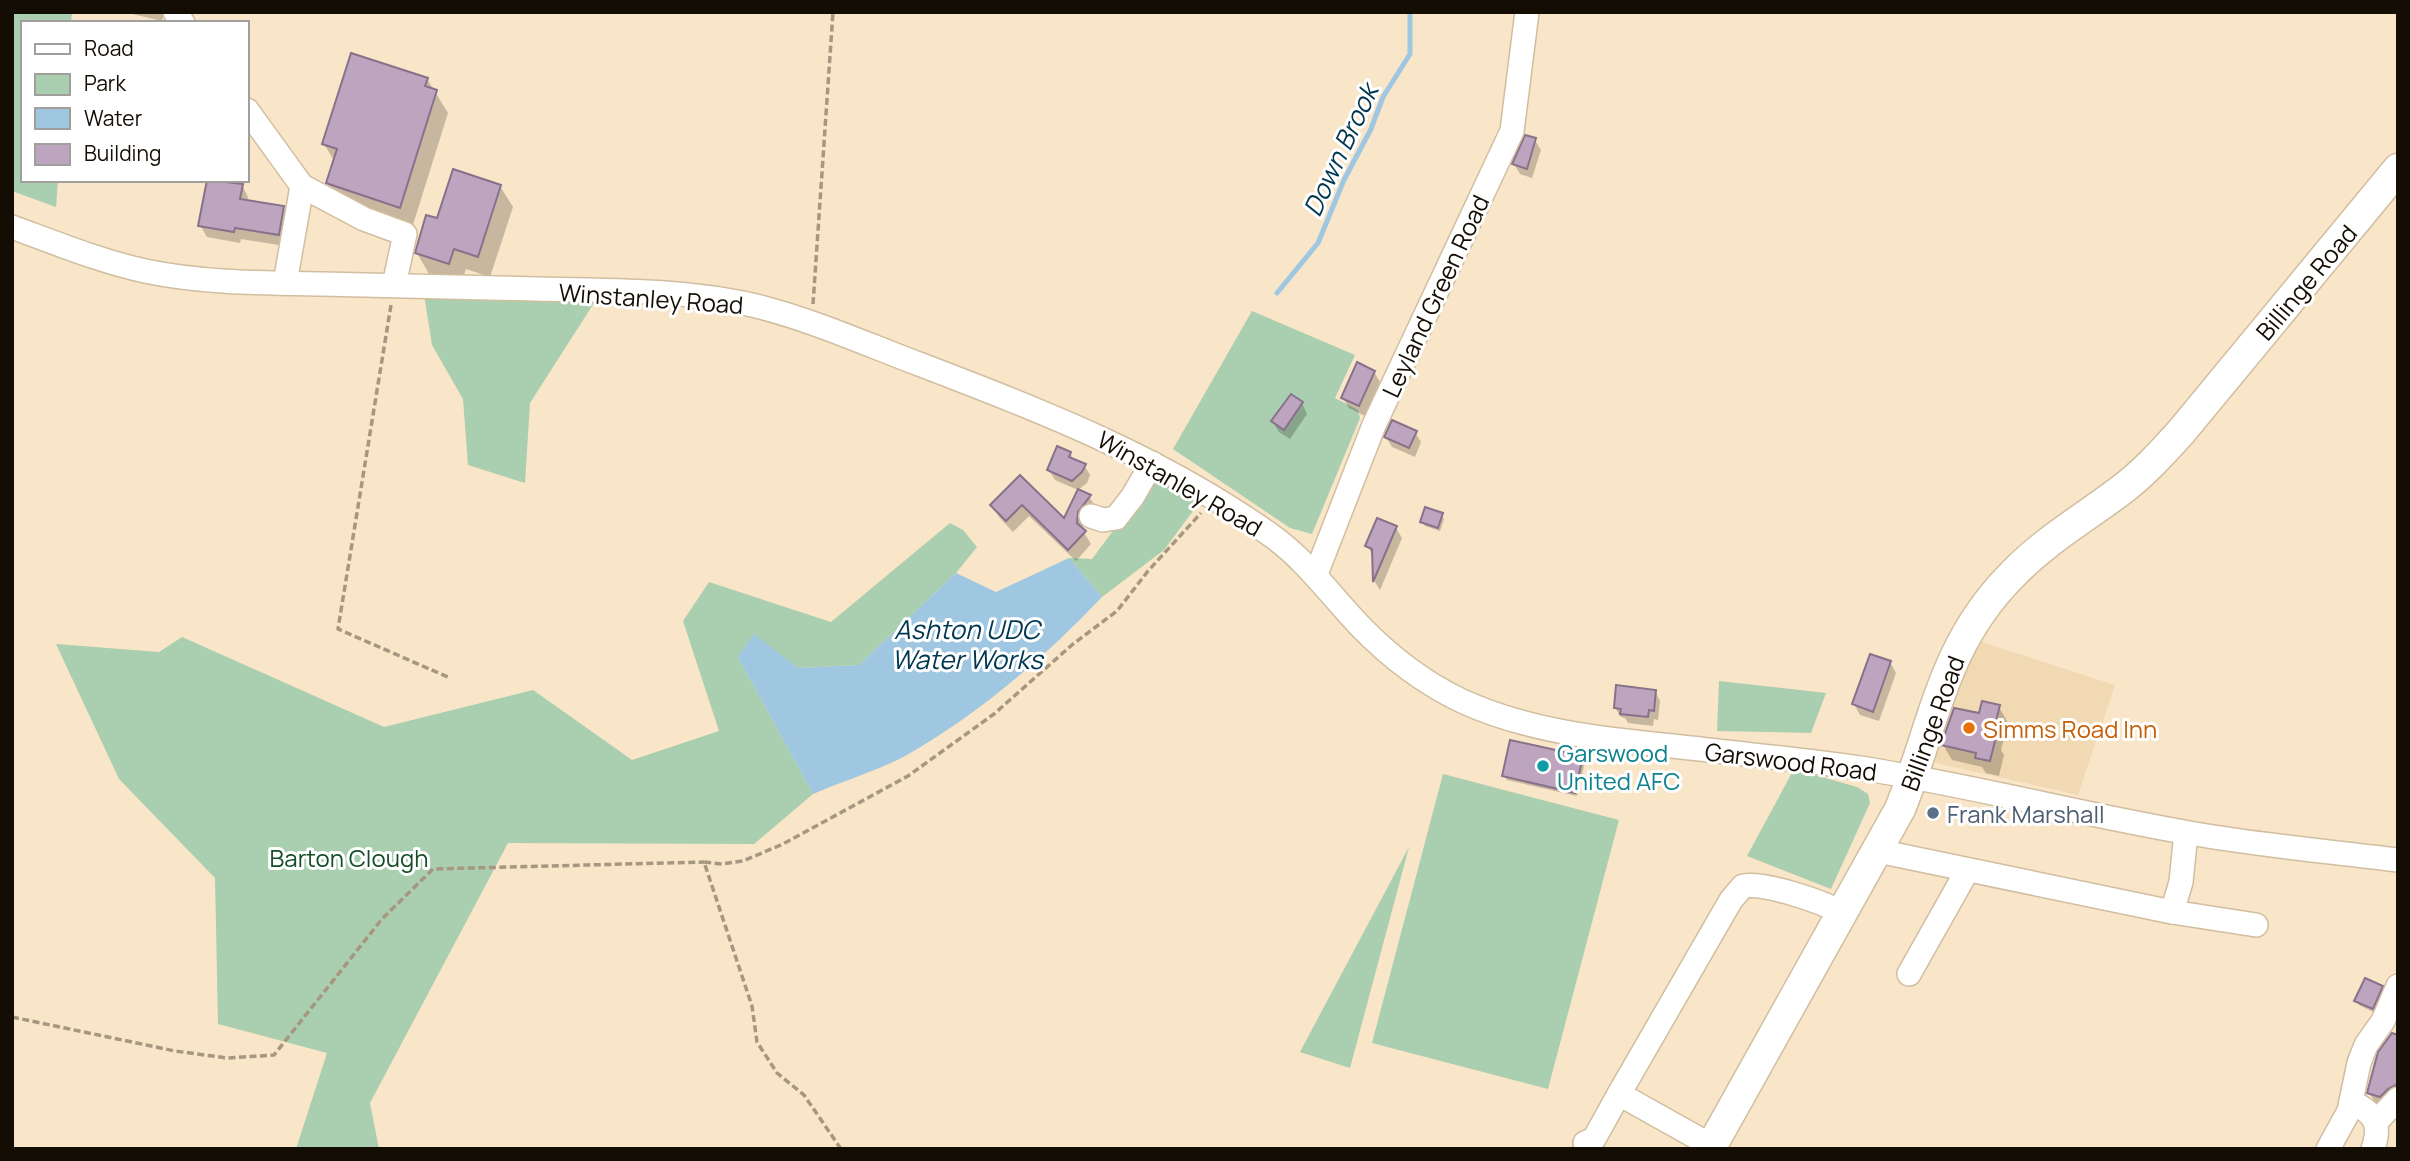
<svg xmlns="http://www.w3.org/2000/svg" width="2410" height="1161" viewBox="0 0 2410 1161" font-family="Manrope,sans-serif">
	<style>
		.built { fill: #f1d9b4 }
		.green { fill: #aaceb0 }
		.water { fill: #9fc7e2 }
		.shadow { fill: #0003 }
		.lines { fill: none; stroke-linecap: round; stroke-linejoin: round }
		.stream { stroke: #9fc7e2; stroke-width: 5 }
		.building { fill: #bea5bf; stroke: #88718a; stroke-width: 2 }
		.minor-casing { stroke: #d1bea0; stroke-width: 26 }
		.major-casing { stroke: #d1bea0; stroke-width: 33 }
		.path { stroke: #a69780; stroke-width: 3.5; stroke-dasharray: 7 3.5; stroke-linecap: butt }
		.minor { stroke: #fff; stroke-width: 23 }
		.major { stroke: #fff; stroke-width: 30 }
		.food-dot { fill: #e8710a; stroke: #fff; stroke-width: 2.5 }
		.culture-dot { fill: #0f9aa8; stroke: #fff; stroke-width: 2.5 }
		.service-dot { fill: #5c6f8a; stroke: #fff; stroke-width: 2.5 }
		.labels { text-anchor: middle; dominant-baseline: central; stroke-width: 6; stroke-linejoin: round; paint-order: stroke }
		.street-label { font-size: 24px; fill: #130d04; stroke: #fff }
		.food-label { font-size: 24px; fill: #c56008; stroke: #fff; text-anchor: start }
		.culture-label { font-size: 24px; fill: #0d838f; stroke: #fff; text-anchor: start }
		.service-label { font-size: 24px; fill: #4e5e75; stroke: #fff; text-anchor: start }
		.park-label { font-size: 24px; fill: #144d26; stroke: #fff }
		.water-label { font-size: 26px; font-style: italic; fill: #003751; stroke: #fff }
	</style>
	<rect width="100%" height="100%" fill="#f9e5c7"/>
	<polygon class="built" points="1976,640 2115,685 2078,795 1940,764 1932,759 1957,670"/>
	<g class="green">
		<polygon points="12,12 72,12 71,23 23,23 23,180 58,180 56,207 12,191"/>
		<polygon points="423,288 601,292 530,403 525,483 468,465 463,399 432,345"/>
		<polygon points="1252,311 1355,355 1335,398 1358,410 1360,418 1312,534 1290,528 1173,449"/>
		<polygon points="1157,472 1202,499 1164,550 1102,597 1069,558 1092,559"/>
		<polygon points="950,523 963,530 977,547 956,573 859,665 798,668 754,635 738,657 813,794 754,844 508,843 370,1103 379,1149 296,1149 327,1053 218,1024 215,878 119,779 56,644 159,652 182,637 384,727 533,690 632,760 719,731 683,621 709,582 831,622"/>
		<polygon points="1719,681 1826,693 1811,733 1717,731"/>
		<polygon points="1794,769 1857,787 1868,794 1870,803 1831,889 1747,856"/>
		<polygon points="1443,774 1619,820 1548,1089 1372,1043"/>
		<polygon points="1409,847 1350,1068 1300,1052"/>
	</g>
	<path class="water" d="M 1069,558 L 1102,597 C 1044,658 980,713 907,755 C 877,771 843,781 813,794 L 738,657 L 754,634 L 798,668 L 859,665 L 956,573 L 996,592 Z"/>
	<g class="shadow">
		<polygon points="124,12 164,12 162,21"/>
		<polygon points="427,79 448,113 412,228 340,204 328,183 335,162 324,144"/>
		<polygon points="1535,140 1541,150 1532,178 1520,174 1514,164"/>
		<polygon points="208,180 242,185 248,197 247,202 283,208 290,219 285,246 241,239 240,243 207,237 200,225"/>
		<polygon points="500,186 513,207 490,277 466,269 461,284 429,274 417,253 438,220"/>
		<polygon points="1374,372 1380,382 1365,416 1349,408 1343,398"/>
		<polygon points="1302,403 1307,414 1290,439 1279,432 1273,422"/>
		<polygon points="1415,432 1421,442 1415,457 1392,447 1386,437"/>
		<polygon points="1070,453 1074,461 1084,465 1090,475 1087,483 1078,490 1055,480 1049,470"/>
		<polygon points="1020,478 1064,521 1089,496 1096,508 1083,525 1083,531 1091,544 1076,561 1029,516 1013,532 999,517 992,505"/>
		<polygon points="1441,514 1444,519 1440,531 1425,526 1422,521"/>
		<polygon points="1396,528 1402,538 1380,590 1375,582 1374,557 1367,546"/>
		<polygon points="1890,662 1896,673 1879,721 1860,715 1854,704"/>
		<polygon points="1655,691 1660,701 1658,720 1654,719 1653,726 1628,723 1625,718 1621,717 1615,708"/>
		<polygon points="1999,707 2008,723 2001,750 2004,755 1999,776 1986,773 1982,767 1952,760 1943,745 1980,715"/>
		<polygon points="1582,758 1585,762 1577,796 1507,780 1504,776"/>
		<polygon points="2381,988 2384,992 2375,1013 2359,1005 2356,1001"/>
		<polygon points="2398,1037 2398,1105 2378,1108 2369,1092"/>
	</g>
	<g class="lines">
		<polyline class="stream" points="1277,293 1318,243 1344,180 1371,129 1383,97 1410,54 1410,12"/>
	</g>
	<g class="building">
		<polygon points="351,53 428,78 425,86 437,90 400,208 326,183 337,149 322,144"/>
		<polygon points="1525,135 1536,138 1527,169 1512,164"/>
		<polygon points="453,169 501,185 478,257 454,249 449,264 415,253 426,215 437,218"/>
		<polygon points="207,180 243,184 240,199 284,206 279,235 235,228 234,232 198,226"/>
		<polygon points="1357,362 1375,371 1359,406 1341,398"/>
		<polygon points="1291,394 1303,402 1284,430 1271,421"/>
		<polygon points="1392,420 1417,431 1409,448 1384,437"/>
		<polygon points="1057,446 1071,452 1069,457 1086,464 1082,472 1072,481 1047,470"/>
		<polygon points="1020,475 1064,518 1078,489 1091,495 1078,512 1077,523 1086,531 1068,550 1022,505 1006,521 990,505"/>
		<polygon points="1425,507 1443,513 1438,528 1420,522"/>
		<polygon points="1377,518 1397,526 1373,582 1372,549 1365,546"/>
		<polygon points="1870,654 1891,661 1873,712 1852,704"/>
		<polygon points="1616,685 1656,690 1654,711 1649,710 1648,717 1620,714 1621,709 1614,708"/>
		<polygon points="1982,701 2000,705 1992,737 1996,737 1990,761 1975,758 1976,753 1941,745 1954,708 1979,713"/>
		<polygon points="1510,740 1583,756 1575,793 1502,776"/>
		<polygon points="2365,978 2383,986 2373,1009 2354,1001"/>
		<polygon points="2392,1033 2398,1035 2398,1080 2396,1085 2388,1089 2380,1097 2367,1093 2378,1052"/>
	</g>
	<g class="lines">
		<g class="minor-casing">
			<g id="minor">
				<polyline points="175,12 183,23"/>
				<polyline points="247,110 302,186"/>
				<path d="M 12,227 C 56,243 99,261 145,271 C 202,283 263,283 322,284 C 393,285 465,287 537,289 C 610,291 693,289 764,308 C 817,322 868,345 919,364 C 1044,412 1161,457 1272,536 C 1307,561 1330,595 1360,626 C 1389,656 1424,683 1462,701 C 1527,731 1601,739 1672,746 C 1734,753 1798,759 1860,768 C 1969,785 2076,813 2184,832 C 2254,845 2327,851 2398,860"/>
				<polyline points="285,283 302,186 364,219 405,234 394,285"/>
				<polyline points="1091,516 1103,520 1116,518 1133,496 1152,463"/>
				<polyline points="1316,574 1374,425 1512,131 1527,12"/>
				<polyline points="1878,851 2172,912 2181,882 2186,833"/>
				<polyline points="2172,912 2256,925"/>
				<polyline points="1909,974 1967,871"/>
				<path d="M 2351,1101 C 2374,1114 2382,1122 2373,1149"/>
				<polyline points="2376,1122 2398,1099"/>
				<polyline points="1585,1143 1594,1139 1619,1094"/>
				<path d="M 1712,1146 L 1619,1094 L 1731,900 L 1743,886 C 1766,882 1822,902 1843,913"/>
				<polyline points="2328,1149 2349,1111 2359,1063 2366,1045 2383,1021 2398,986"/>
			</g>
		</g>
		<g class="major-casing">
			<path id="major" d="M 1710,1149 L 1900,809 C 1935,723 1942,646 2011,576 C 2043,542 2083,519 2120,491 C 2143,474 2162,453 2181,432 L 2398,169"/>
		</g>
		<g class="path">
			<polyline points="813,304 833,12"/>
			<polyline points="391,305 338,629 450,678"/>
			<polyline points="12,1017 175,1051 227,1058 274,1055 382,919 433,869 704,862"/>
			<polyline points="841,1149 804,1095 777,1073 757,1042 752,1006 704,862 722,864 743,861 783,844 908,776 994,714 1073,644 1117,611 1148,571 1201,513"/>
		</g>
		<use href="#minor" class="minor"/>
		<use href="#major" class="major"/>
	</g>
	<circle class="food-dot" cx="1969" cy="728" r="7"/>
	<circle class="culture-dot" cx="1543" cy="766" r="7"/>
	<circle class="service-dot" cx="1933" cy="813" r="7"/>
	<g class="labels">
		<g class="street-label">
			<text transform="translate(2306 282) rotate(-50)">Billinge Road</text>
			<text transform="translate(1435 296) rotate(-65)">Leyland Green Road</text>
			<text transform="translate(651 298) rotate(4)">Winstanley Road</text>
			<text transform="translate(1180 483) rotate(30)">Winstanley Road</text>
			<text transform="translate(1932 723) rotate(-70)">Billinge Road</text>
			<text transform="translate(1791 761) rotate(7)">Garswood Road</text>
		</g>
		<g class="food-label">
			<text x="1983" y="728">Simms Road Inn</text>
		</g>
		<g class="culture-label">
			<text x="1557" y="752">Garswood<tspan x="1557" dy="28">United AFC</tspan></text>
		</g>
		<g class="service-label">
			<text x="1947" y="813">Frank Marshall</text>
		</g>
		<g class="park-label">
			<text x="349" y="857">Barton Clough</text>
		</g>
		<g class="water-label">
			<text transform="translate(1340 150) rotate(-65)">Down Brook</text>
			<text x="967" y="629">Ashton UDC<tspan x="967" dy="30">Water Works</tspan></text>
		</g>
	</g>
	<rect width="2410" height="1161" fill="none" stroke="#130d04" stroke-width="28"/>
	<rect x="21" y="21" width="228" height="161" fill="#ffffff" stroke="#a19e9b" stroke-width="2"/>
	<rect x="35" y="44" width="35" height="10" fill="#ffffff" stroke="#a19e9b" stroke-width="2"/>
	<text x="84" y="56" font-size="21" fill="#130d04">Road</text>
	<rect x="35" y="74" width="35" height="21" fill="#aaceb0" stroke="#a19e9b" stroke-width="2"/>
	<text x="84" y="91" font-size="21" fill="#130d04">Park</text>
	<rect x="35" y="108" width="35" height="21" fill="#9fc7e2" stroke="#a19e9b" stroke-width="2"/>
	<text x="84" y="126" font-size="21" fill="#130d04">Water</text>
	<rect x="35" y="144" width="35" height="21" fill="#bea5bf" stroke="#a19e9b" stroke-width="2"/>
	<text x="84" y="161" font-size="21" fill="#130d04">Building</text>
</svg>
